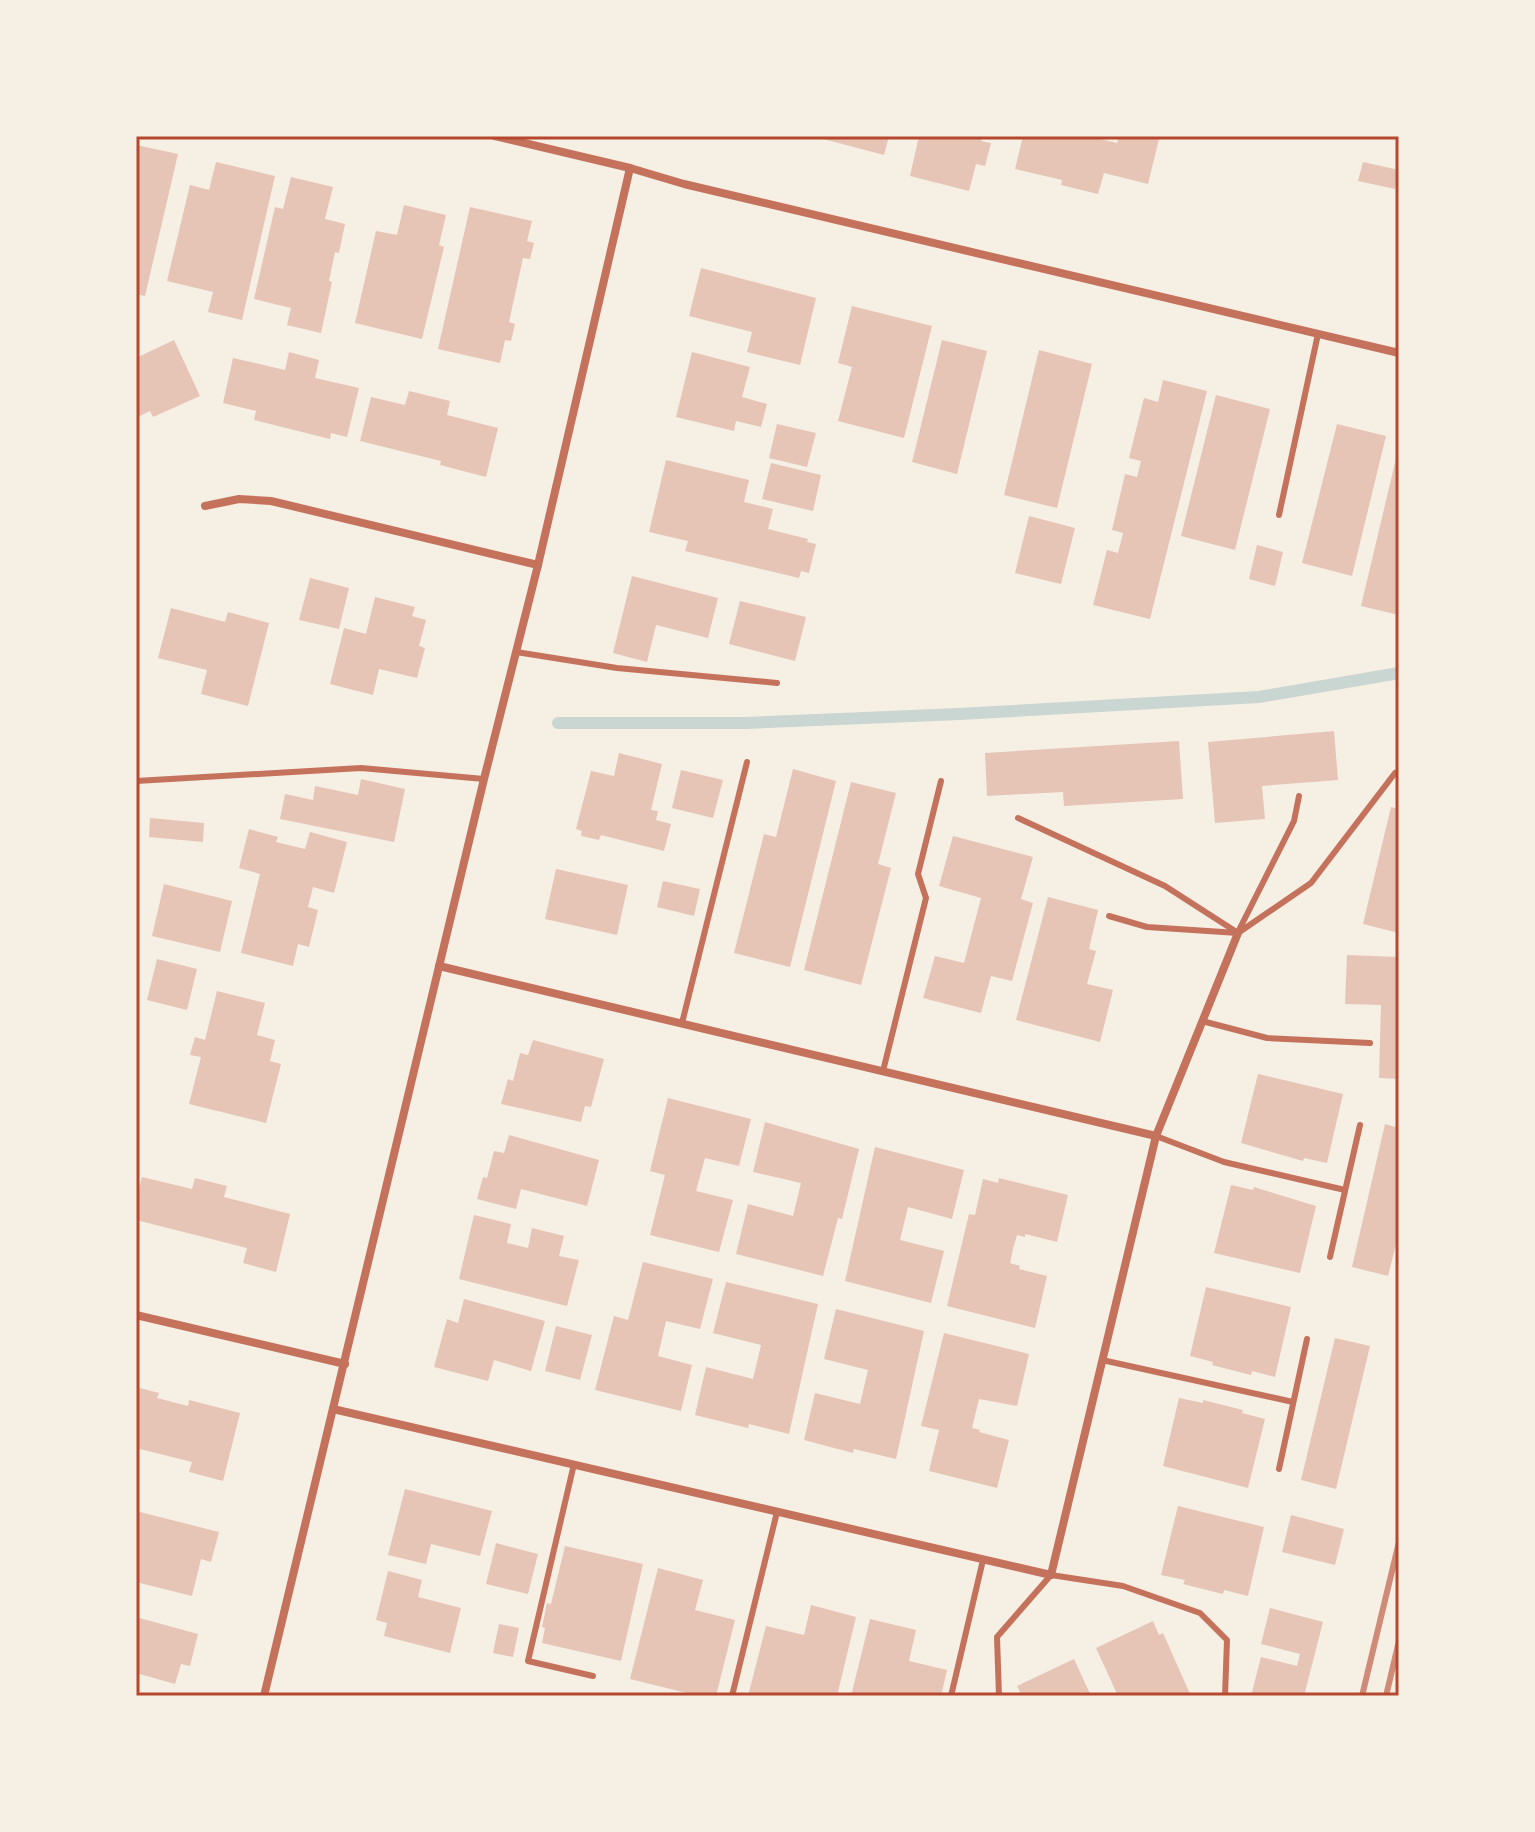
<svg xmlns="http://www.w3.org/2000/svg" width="1535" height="1832" viewBox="0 0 1535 1832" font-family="Manrope,sans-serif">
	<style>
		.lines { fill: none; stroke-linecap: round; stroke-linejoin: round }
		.stream { stroke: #c9d6d2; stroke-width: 12 }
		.building { fill: #e6c5b7 }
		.service { stroke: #c5725c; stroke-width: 6 }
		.minor { stroke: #c5725c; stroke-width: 8 }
		.rail { stroke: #cf8b77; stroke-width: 6 }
		.neatline { fill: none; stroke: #b5482f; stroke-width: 3 }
	</style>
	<rect width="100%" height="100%" fill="#f6efe4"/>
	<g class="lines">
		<polyline class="stream" points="558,723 747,723 959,714 1259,697 1399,673"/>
	</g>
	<g class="building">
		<polygon points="812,136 889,136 884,155"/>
		<polygon points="919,136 983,136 981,141 991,143 985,166 976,164 969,191 910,176"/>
		<polygon points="1023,136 1088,136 1117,143 1119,136 1146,136 1159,139 1148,184 1104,173 1098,194 1061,185 1062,180 1015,169"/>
		<polygon points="136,145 178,154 145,296 136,294"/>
		<polygon points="216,162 275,176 242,320 208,312 213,292 167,281 190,185 209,190"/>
		<polygon points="1363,162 1399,170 1395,189 1358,181"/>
		<polygon points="291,177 333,187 325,219 345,224 339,253 335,252 329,281 332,282 321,333 287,325 291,308 254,299 275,207 283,209"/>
		<polygon points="404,205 446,215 439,245 444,247 422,339 355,323 376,231 397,235"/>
		<polygon points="470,207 532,221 527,241 534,243 530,259 523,258 509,322 515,324 511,341 505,340 500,363 438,349"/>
		<polygon points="701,268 816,298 800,365 747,352 752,332 689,316"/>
		<polygon points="852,306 932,326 904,438 838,421 852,367 838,363"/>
		<polygon points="174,340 200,396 153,417 150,411 136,418 136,358"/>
		<polygon points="942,340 987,351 957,474 912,462"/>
		<polygon points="1039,350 1092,364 1057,508 1004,495"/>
		<polygon points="289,352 319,360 315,378 359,388 347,437 331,433 330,439 254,420 256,411 223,403 233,358 285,370"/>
		<polygon points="692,352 750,367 742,397 767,404 761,427 736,421 734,431 676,417"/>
		<polygon points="1163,380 1207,391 1150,619 1093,605 1107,550 1118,553 1123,533 1112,530 1125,474 1137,477 1141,461 1129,458 1144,398 1158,402"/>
		<polygon points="409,391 450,401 447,415 498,428 486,477 440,465 441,461 360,441 371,397 405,405"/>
		<polygon points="1216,395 1270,409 1235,550 1181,536"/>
		<polygon points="777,424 816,433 807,467 769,458"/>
		<polygon points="1337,424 1386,436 1352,576 1302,563"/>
		<polygon points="1398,450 1399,451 1399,615 1361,606"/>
		<polygon points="666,460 749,480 744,502 773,509 768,529 808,539 807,542 816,544 809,573 801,571 799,578 685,551 688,541 649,532"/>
		<polygon points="771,463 821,475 813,511 762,499"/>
		<polygon points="1029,516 1075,528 1061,584 1015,573"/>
		<polygon points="1257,545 1283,552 1275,586 1249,579"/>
		<polygon points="632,576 718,598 708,638 656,625 647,662 613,653"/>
		<polygon points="310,578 349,588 339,629 299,620"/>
		<polygon points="375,597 415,607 412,616 426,620 419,646 425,648 417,678 379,669 373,695 330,684 344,628 366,634"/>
		<polygon points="740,601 806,617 795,661 729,644"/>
		<polygon points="171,608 225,622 228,612 269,623 248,706 201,694 207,670 158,658"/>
		<polygon points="1334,731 1338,780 1262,786 1265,819 1215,823 1208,742"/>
		<polygon points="1179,741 1183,799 1064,806 1063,792 987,796 985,753"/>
		<polygon points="619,753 662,764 651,810 658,811 656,820 671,824 664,851 601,835 599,840 581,836 582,831 576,829 591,771 614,776"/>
		<polygon points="793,769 836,781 790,967 734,953 764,834 776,837"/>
		<polygon points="681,770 723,780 713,818 672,808"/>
		<polygon points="361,779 405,789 394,842 280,819 285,794 313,800 315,786 358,795"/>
		<polygon points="851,782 896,793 878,864 891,868 861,985 804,970"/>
		<polygon points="1391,807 1399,809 1399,933 1363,924"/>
		<polygon points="150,818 204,823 203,842 149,837"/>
		<polygon points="249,829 278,837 276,842 305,849 310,832 347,842 334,893 313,887 308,907 318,910 309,947 298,944 293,966 241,953 260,874 239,868"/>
		<polygon points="953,836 1033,857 1021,899 1033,903 1012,981 991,976 981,1013 923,998 935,956 964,963 981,898 939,886"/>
		<polygon points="556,869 628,885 617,935 545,919"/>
		<polygon points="663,881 700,889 694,916 657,907"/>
		<polygon points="164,884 232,901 220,952 152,936"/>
		<polygon points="1048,897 1098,910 1089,949 1096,951 1087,984 1113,990 1100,1042 1016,1020"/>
		<polygon points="1347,955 1399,957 1399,1079 1379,1078 1381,1005 1345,1004"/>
		<polygon points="157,959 197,969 187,1010 147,1000"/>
		<polygon points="217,991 265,1003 257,1035 275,1040 270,1061 281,1064 266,1123 189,1104 201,1057 190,1055 195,1037 205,1040"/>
		<polygon points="533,1040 604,1059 591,1107 585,1106 581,1122 501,1104 508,1079 513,1081 520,1053 528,1055"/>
		<polygon points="1258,1074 1343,1094 1327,1163 1304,1158 1303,1161 1241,1143"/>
		<polygon points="668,1098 751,1119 739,1166 705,1158 696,1191 733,1200 719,1252 650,1235 665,1175 650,1171"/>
		<polygon points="765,1122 859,1149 842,1219 838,1218 823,1276 736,1254 748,1204 793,1216 801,1183 753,1172"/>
		<polygon points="1385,1124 1399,1128 1399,1232 1388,1276 1352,1267"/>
		<polygon points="509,1135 599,1160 587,1206 521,1189 516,1209 477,1199 483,1177 487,1178 494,1151 504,1153"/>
		<polygon points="875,1147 964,1170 952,1219 908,1207 900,1240 944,1251 931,1303 845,1281"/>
		<polygon points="142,1177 192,1189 195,1178 227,1186 224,1197 290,1214 276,1272 243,1263 247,1248 136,1220 136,1200"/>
		<polygon points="999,1178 1068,1195 1057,1242 1025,1234 1025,1237 1017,1235 1013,1249 1010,1263 1020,1266 1019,1269 1047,1276 1035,1328 947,1306 969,1214 975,1215 983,1179 998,1183"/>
		<polygon points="1231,1185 1253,1190 1254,1187 1316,1206 1300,1273 1214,1253"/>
		<polygon points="474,1215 511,1224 507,1243 528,1248 532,1228 564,1236 559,1256 579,1260 567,1306 459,1279"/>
		<polygon points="643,1262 713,1279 700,1329 666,1321 658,1356 692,1365 681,1411 595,1390 614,1316 628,1320"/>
		<polygon points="726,1282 818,1304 789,1434 749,1424 748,1428 695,1415 706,1367 753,1379 761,1345 713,1333"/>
		<polygon points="1206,1287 1291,1307 1275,1377 1252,1371 1251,1375 1212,1365 1213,1362 1190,1356"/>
		<polygon points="464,1299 545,1321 531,1371 494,1360 488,1381 434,1367 447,1319 458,1323"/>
		<polygon points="836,1309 924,1331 896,1459 854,1449 853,1453 804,1440 815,1393 860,1404 868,1370 824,1359"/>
		<polygon points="556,1326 592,1335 580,1380 545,1371"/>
		<polygon points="944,1333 1029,1354 1017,1406 979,1399 972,1428 980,1430 979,1432 1009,1440 997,1488 929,1471 939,1430 921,1426"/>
		<polygon points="1335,1338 1370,1346 1336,1489 1301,1480"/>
		<polygon points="136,1387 159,1393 157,1398 188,1406 189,1400 240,1413 223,1481 189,1472 192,1462 136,1448"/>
		<polygon points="1179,1398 1203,1403 1203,1400 1243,1410 1242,1413 1265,1419 1248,1488 1163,1466"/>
		<polygon points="405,1489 492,1511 480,1556 431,1544 426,1564 388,1555"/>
		<polygon points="1178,1506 1264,1527 1248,1596 1224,1590 1223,1594 1183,1584 1185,1580 1161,1575"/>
		<polygon points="136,1511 219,1532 211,1562 201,1559 192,1596 136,1582"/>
		<polygon points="1291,1515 1344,1529 1335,1565 1282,1552"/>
		<polygon points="496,1543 538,1554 528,1594 486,1584"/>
		<polygon points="565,1546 643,1564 621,1661 542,1643 545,1628 542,1627 547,1603 551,1604"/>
		<polygon points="658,1568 703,1580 695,1610 735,1620 716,1696 699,1696 630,1679"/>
		<polygon points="388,1571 422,1580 418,1597 461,1608 450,1653 384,1636 387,1623 376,1620"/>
		<polygon points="811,1605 856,1617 837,1696 748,1696 766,1626 804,1635"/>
		<polygon points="1270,1608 1323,1622 1304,1696 1251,1696 1261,1657 1297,1666 1300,1654 1261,1644"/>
		<polygon points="136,1617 198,1634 190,1666 181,1664 175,1684 136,1673"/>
		<polygon points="870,1619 916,1630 909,1661 947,1670 941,1696 851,1696"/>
		<polygon points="1153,1621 1159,1635 1163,1633 1190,1694 1188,1696 1118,1696 1096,1648"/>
		<polygon points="499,1624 519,1628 513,1657 493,1653"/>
		<polygon points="1074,1659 1091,1696 1022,1696 1017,1686"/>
	</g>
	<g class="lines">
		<g class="service">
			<polyline points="1279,515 1318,334"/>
			<polyline points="516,652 617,668 777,683"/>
			<polyline points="136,781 361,768 484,779"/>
			<polyline points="1018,818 1165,886 1235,931"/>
			<polyline points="1109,916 1147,927 1238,933 1311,883 1395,773"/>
			<polyline points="1239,930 1294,821 1299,796"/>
			<polyline points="1202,1021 1267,1038 1370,1043"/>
			<polyline points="682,1023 747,762"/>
			<polyline points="883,1071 926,898 918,874 941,781"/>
			<polyline points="1156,1136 1224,1162 1345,1190"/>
			<polyline points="1330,1257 1360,1125"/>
			<polyline points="1102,1360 1293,1402"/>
			<polyline points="574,1464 528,1661 593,1676"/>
			<polyline points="1279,1469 1307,1339"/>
			<polyline points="732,1696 777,1512"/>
			<polyline points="951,1696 983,1560"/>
			<polyline points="999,1696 997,1637 1051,1575 1123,1586 1200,1613 1227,1640 1225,1696"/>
		</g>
		<g class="minor">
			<polyline points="495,136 630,168 684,184 1399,353"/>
			<polyline points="205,506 239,499 271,501 538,565"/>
			<polyline points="439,966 1156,1136"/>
			<polyline points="136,1315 345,1364"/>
			<polyline points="333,1409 1051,1575 1156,1136 1238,933"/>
			<polyline points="264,1696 484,779 538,565 630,168"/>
		</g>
		<g class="rail">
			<polyline points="1362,1696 1399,1542"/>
			<polyline points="1386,1696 1399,1641"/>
		</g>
	</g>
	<rect width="1535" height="1832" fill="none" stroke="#f6efe4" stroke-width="276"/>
	<rect x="138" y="138" width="1259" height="1556" class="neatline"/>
</svg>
